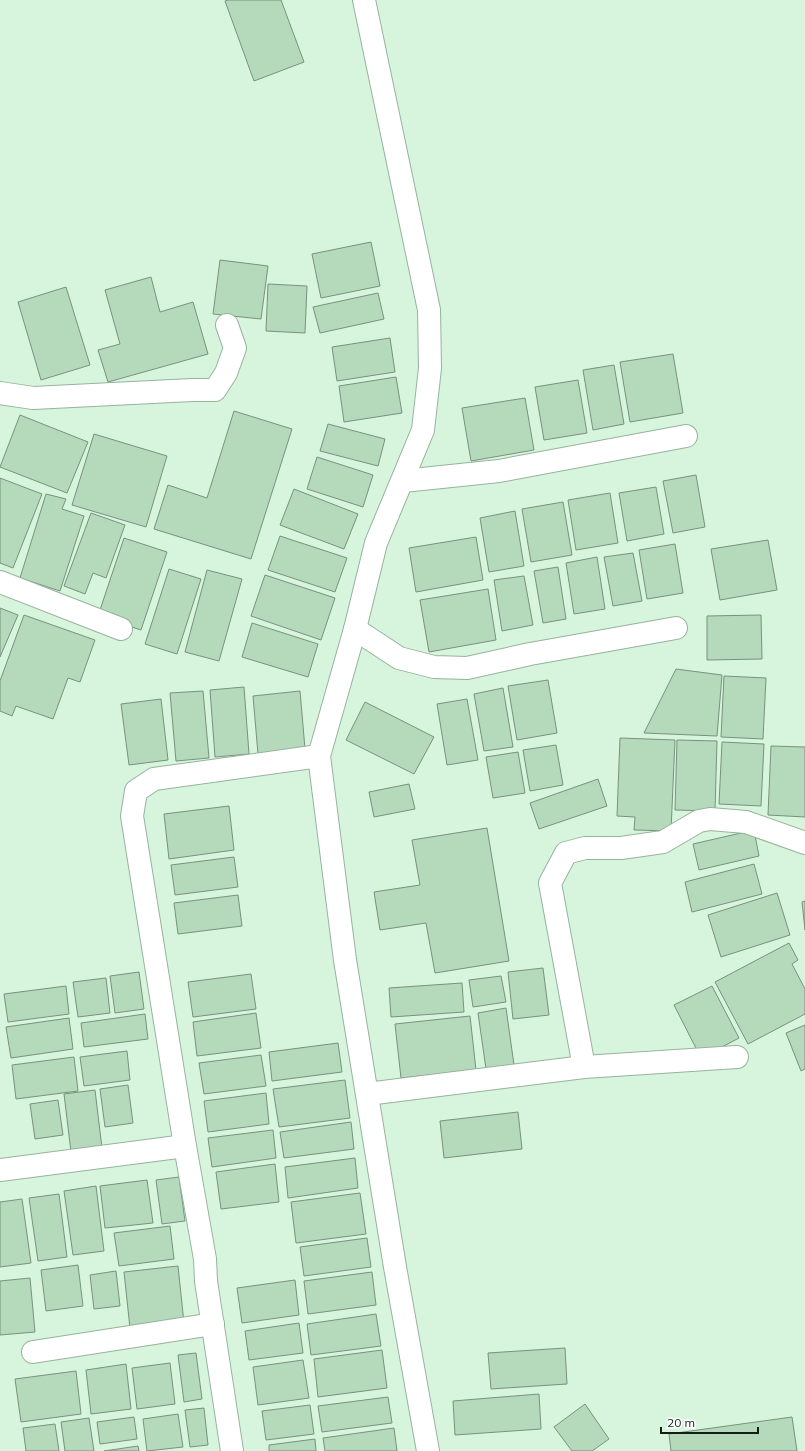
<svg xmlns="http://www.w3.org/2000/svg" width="805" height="1451" viewBox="0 0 805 1451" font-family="Mulish,sans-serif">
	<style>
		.building { fill: #b4dabb; stroke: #78927d }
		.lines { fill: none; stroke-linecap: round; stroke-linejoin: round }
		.minor-casing { stroke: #98b39c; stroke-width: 24 }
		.minor { stroke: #fff; stroke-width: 22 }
	</style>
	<rect width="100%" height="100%" fill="#d7f4dc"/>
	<g class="building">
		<polygon points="228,0 281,0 304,62 254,81 225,1"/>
		<polygon points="371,242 380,286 321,298 312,254"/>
		<polygon points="220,260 268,266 261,319 213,314"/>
		<polygon points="151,277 160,312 193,302 208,354 108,382 98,350 120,344 105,290"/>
		<polygon points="268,284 307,286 305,333 266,331"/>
		<polygon points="66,287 90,365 41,380 18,302"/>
		<polygon points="378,293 384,319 320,333 313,307"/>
		<polygon points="390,338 395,372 337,381 332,347"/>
		<polygon points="673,354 683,413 630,422 620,362"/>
		<polygon points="614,365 624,424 593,430 583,370"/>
		<polygon points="396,377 402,413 344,422 339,386"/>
		<polygon points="578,380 587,433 544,440 535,387"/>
		<polygon points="525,398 534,450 471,461 462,408"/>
		<polygon points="234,411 292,429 251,559 154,529 168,485 207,498"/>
		<polygon points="20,415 88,442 67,493 0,467"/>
		<polygon points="328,424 385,439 378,466 320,451"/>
		<polygon points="94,434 167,456 146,527 72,505"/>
		<polygon points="317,457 373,475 363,507 307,489"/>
		<polygon points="696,475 705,527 673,533 663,481"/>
		<polygon points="0,478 42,494 13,568 0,563"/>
		<polygon points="656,487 664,534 627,541 619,493"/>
		<polygon points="294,489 358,514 344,549 280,525"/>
		<polygon points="610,493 618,543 576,550 568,500"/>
		<polygon points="46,494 66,499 62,509 84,516 60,591 20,578"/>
		<polygon points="563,502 572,555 531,562 522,509"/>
		<polygon points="515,511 524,566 489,572 480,518"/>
		<polygon points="91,513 125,525 106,578 93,573 85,594 64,586"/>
		<polygon points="280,536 347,558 335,592 268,570"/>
		<polygon points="476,537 483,580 416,592 409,548"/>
		<polygon points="124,538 167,552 141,630 98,616"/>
		<polygon points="768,540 777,590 720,600 711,549"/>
		<polygon points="675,544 683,593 647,599 639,550"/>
		<polygon points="633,553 642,601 613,606 604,557"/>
		<polygon points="597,557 605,609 574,614 566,563"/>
		<polygon points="558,567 566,619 543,623 534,571"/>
		<polygon points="169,569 201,579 177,654 145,644"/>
		<polygon points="207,570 242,579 219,661 185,652"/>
		<polygon points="265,575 335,598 321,640 251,616"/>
		<polygon points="524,576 533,625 502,631 494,580"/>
		<polygon points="488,589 496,640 429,652 420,600"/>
		<polygon points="0,608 18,615 0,657"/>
		<polygon points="24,615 95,640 80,682 68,678 53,719 16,706 12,716 0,711 0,681"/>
		<polygon points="761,615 762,659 707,660 707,616"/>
		<polygon points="252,623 318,644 308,677 242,657"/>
		<polygon points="676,669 722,675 717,736 644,733"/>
		<polygon points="724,676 766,678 763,739 721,737"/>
		<polygon points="548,680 557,733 517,740 508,686"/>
		<polygon points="244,687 249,754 215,757 210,690"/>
		<polygon points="503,688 513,747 484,751 474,694"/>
		<polygon points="203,691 209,758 176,761 170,693"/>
		<polygon points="300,691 305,749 258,754 253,696"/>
		<polygon points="161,699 168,760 129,765 121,704"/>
		<polygon points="467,699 478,760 447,765 437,704"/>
		<polygon points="365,702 434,737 414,774 346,740"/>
		<polygon points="620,738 675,740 671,831 634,830 635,817 617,816"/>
		<polygon points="677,740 717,741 715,811 675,810"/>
		<polygon points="722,742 764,744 761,806 719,804"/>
		<polygon points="556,745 563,785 530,791 523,750"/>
		<polygon points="771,746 805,747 805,817 768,815"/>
		<polygon points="518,752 525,793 493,798 486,757"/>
		<polygon points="598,779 607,806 539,829 530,803"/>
		<polygon points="409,784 415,809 374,817 369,792"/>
		<polygon points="229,806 234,850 169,859 164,814"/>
		<polygon points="487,828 509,961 435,973 426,923 380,930 374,892 420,885 412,840"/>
		<polygon points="754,830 759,856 699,870 693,844"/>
		<polygon points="234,857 238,887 175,895 171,865"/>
		<polygon points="754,864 762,894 692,912 685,882"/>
		<polygon points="777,893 790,935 721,957 708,915"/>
		<polygon points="238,895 242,926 178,934 174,903"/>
		<polygon points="805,901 805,930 802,902"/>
		<polygon points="789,943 798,960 792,964 805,989 805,1014 748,1044 715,982"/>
		<polygon points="543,968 549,1015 513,1019 508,972"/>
		<polygon points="139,972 144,1009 115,1013 110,976"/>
		<polygon points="251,974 256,1009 193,1017 188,982"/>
		<polygon points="501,976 506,1002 473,1007 469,980"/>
		<polygon points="106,978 110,1013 78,1017 73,982"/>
		<polygon points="462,983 464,1012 391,1017 389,988"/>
		<polygon points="66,986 69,1014 8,1022 4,994"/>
		<polygon points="712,986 739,1038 701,1058 674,1005"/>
		<polygon points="506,1008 514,1065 486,1069 478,1013"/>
		<polygon points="256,1013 261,1048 197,1056 193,1022"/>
		<polygon points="145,1014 148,1039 84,1047 81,1023"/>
		<polygon points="470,1016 476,1070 401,1078 395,1024"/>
		<polygon points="69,1018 73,1049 11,1058 6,1027"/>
		<polygon points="805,1025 805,1069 801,1071 786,1033"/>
		<polygon points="338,1043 342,1072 272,1081 269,1052"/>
		<polygon points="127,1051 130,1080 84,1086 80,1057"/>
		<polygon points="261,1055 266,1086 204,1094 199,1063"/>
		<polygon points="74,1057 78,1091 16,1099 12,1065"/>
		<polygon points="345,1080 350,1118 279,1127 273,1089"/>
		<polygon points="128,1085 133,1123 105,1127 100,1089"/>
		<polygon points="95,1090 102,1148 71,1152 64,1094"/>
		<polygon points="266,1093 269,1124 208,1132 204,1101"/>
		<polygon points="58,1100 63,1135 35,1139 30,1104"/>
		<polygon points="518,1112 522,1149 444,1158 440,1121"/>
		<polygon points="351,1122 354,1149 284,1158 280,1132"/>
		<polygon points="273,1130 276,1158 212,1167 208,1138"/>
		<polygon points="355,1158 358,1188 288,1198 285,1167"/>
		<polygon points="275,1164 279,1202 221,1209 216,1172"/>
		<polygon points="179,1177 185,1221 162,1224 156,1180"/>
		<polygon points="147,1180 153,1223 105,1228 100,1186"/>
		<polygon points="96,1186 104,1251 73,1255 64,1191"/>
		<polygon points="360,1193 366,1234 296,1243 291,1202"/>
		<polygon points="59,1194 67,1257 38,1261 29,1198"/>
		<polygon points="22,1199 31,1263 0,1267 0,1202"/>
		<polygon points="170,1226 174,1259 119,1266 114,1233"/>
		<polygon points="367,1238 371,1267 304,1276 300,1247"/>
		<polygon points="78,1265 83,1306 46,1311 41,1270"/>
		<polygon points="178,1266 184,1323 130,1328 124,1272"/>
		<polygon points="116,1271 120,1306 94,1309 90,1275"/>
		<polygon points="372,1272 376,1305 308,1314 304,1281"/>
		<polygon points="30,1278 35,1332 0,1335 0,1281"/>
		<polygon points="295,1280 299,1315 242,1323 237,1288"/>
		<polygon points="376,1314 381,1346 311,1355 307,1324"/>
		<polygon points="299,1323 303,1353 249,1360 245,1331"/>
		<polygon points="565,1348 567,1384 491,1389 488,1353"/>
		<polygon points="382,1350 387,1388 318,1397 314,1359"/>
		<polygon points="196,1353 202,1399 184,1402 178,1355"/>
		<polygon points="303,1360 309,1398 258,1405 253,1367"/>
		<polygon points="170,1363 175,1404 137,1409 132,1368"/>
		<polygon points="126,1364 131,1409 91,1414 86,1370"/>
		<polygon points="76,1371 81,1414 21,1422 15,1379"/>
		<polygon points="539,1394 541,1429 455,1435 453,1401"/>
		<polygon points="388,1397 392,1423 322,1432 318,1406"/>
		<polygon points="585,1404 609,1439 592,1451 572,1451 554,1427"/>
		<polygon points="310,1405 314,1434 266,1440 262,1411"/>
		<polygon points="204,1408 208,1445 190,1447 185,1410"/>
		<polygon points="178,1414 183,1447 147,1451 143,1419"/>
		<polygon points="134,1417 137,1439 100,1444 97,1422"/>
		<polygon points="792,1417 797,1451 671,1451 669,1434"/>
		<polygon points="89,1418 94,1451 65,1451 61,1422"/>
		<polygon points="55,1424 59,1451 26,1451 23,1428"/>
		<polygon points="394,1428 397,1451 325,1451 323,1438"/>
		<polygon points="315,1439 316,1451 269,1451 269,1445"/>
		<polygon points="138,1446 139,1451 104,1451"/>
	</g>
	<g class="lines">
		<g class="minor-casing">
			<g id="minor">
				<polyline points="364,0 429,310 430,368 423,430 376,543 355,629 319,756 345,960 395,1267 428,1451"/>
				<polyline points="0,393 33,398 192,390 215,390 226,373 235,348 227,325"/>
				<polyline points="403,481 499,471 686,436"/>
				<polyline points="0,582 121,629"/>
				<polyline points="355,629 399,658 434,667 467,668 530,654 676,628"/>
				<polyline points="584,1067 550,883 566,853 585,848 621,848 663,842 699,821 710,819 746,822 805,843"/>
				<polyline points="367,1094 584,1067 737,1057"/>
				<polyline points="0,1170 185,1146"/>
				<polyline points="33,1352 213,1324"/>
				<polyline points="232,1451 206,1281 205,1259 185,1146 132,816 136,791 154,779 319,756"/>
			</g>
		</g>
		<use href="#minor" class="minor"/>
	</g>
	<path d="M661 1427v6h97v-6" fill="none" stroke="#141e16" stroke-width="2"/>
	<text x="667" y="1427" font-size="12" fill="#141e16" stroke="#ffffff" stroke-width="3" paint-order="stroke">20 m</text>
</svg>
